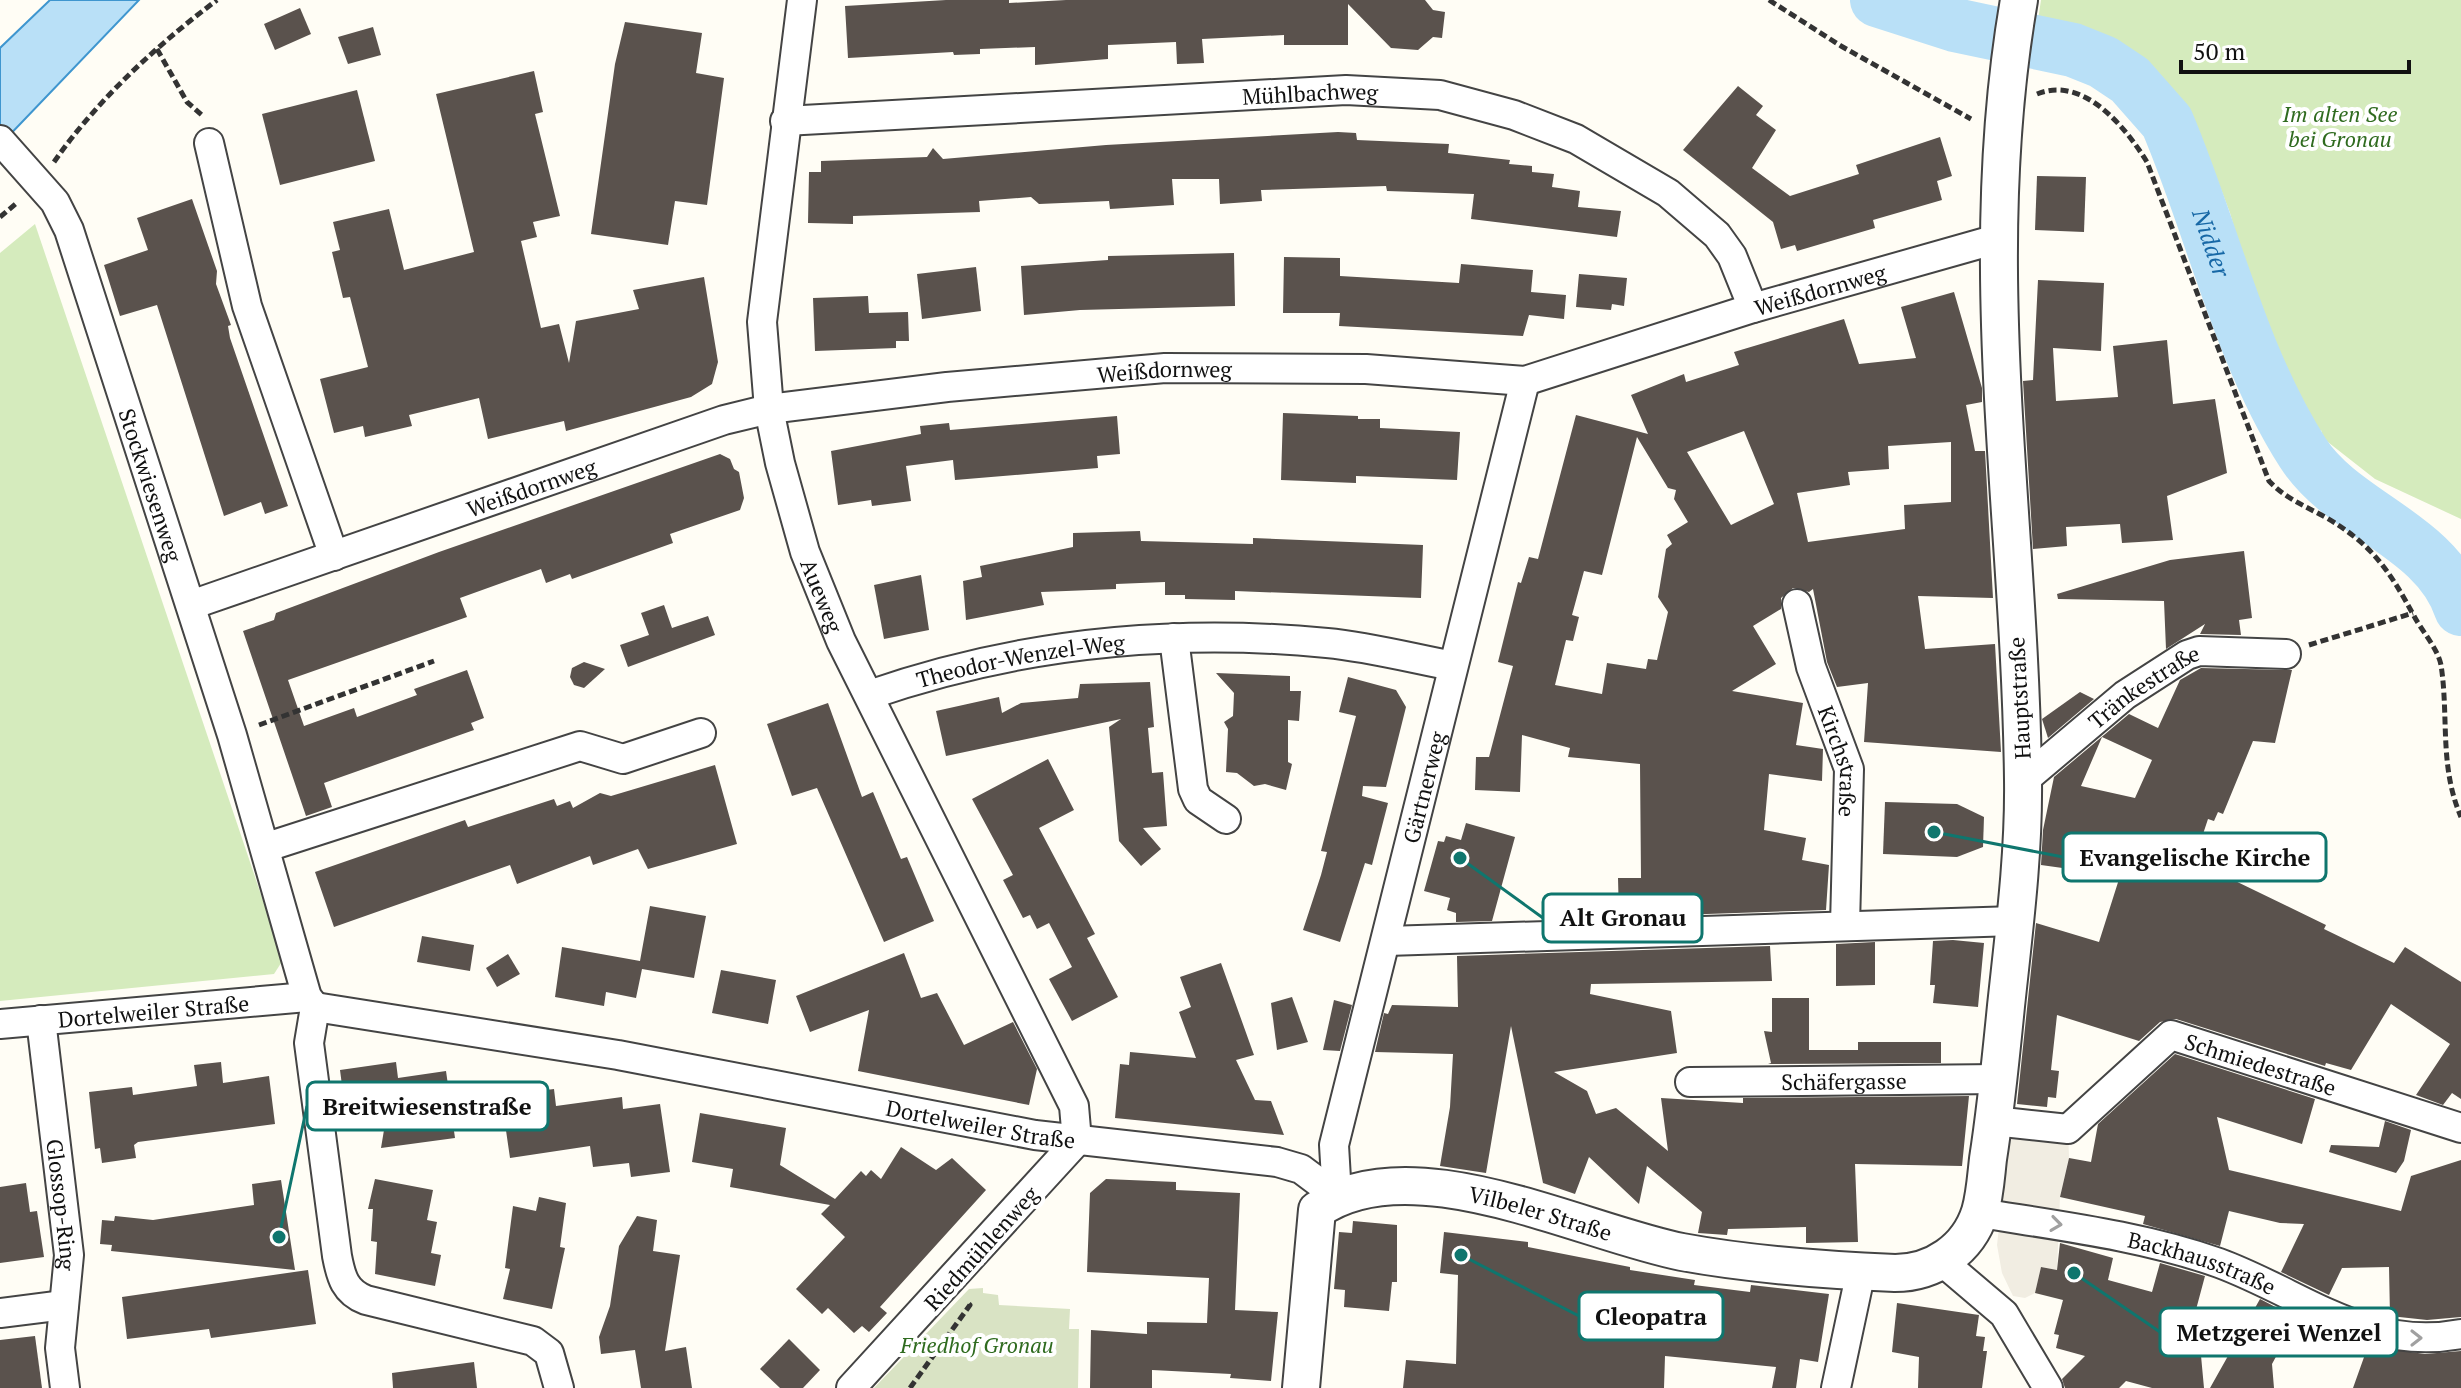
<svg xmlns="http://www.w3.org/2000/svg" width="2461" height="1388" viewBox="0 0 2461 1388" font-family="'PT Serif',serif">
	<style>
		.green { fill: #d5ebbd }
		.cemetery { fill: #d9e3c4 }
		.plaza { fill: #f1ede2 }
		.water { fill: #b9e0f7; stroke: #3f96cf; stroke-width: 2 }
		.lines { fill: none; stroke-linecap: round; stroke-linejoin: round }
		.river { stroke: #b9e0f7; stroke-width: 54 }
		.building { fill: #5a524d; fill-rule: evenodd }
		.minor-casing { stroke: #444; stroke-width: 32 }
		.tertiary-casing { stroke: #444; stroke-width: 40 }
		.path { stroke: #333; stroke-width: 5; stroke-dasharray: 8 4; stroke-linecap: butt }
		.minor { stroke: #fff; stroke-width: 28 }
		.tertiary { stroke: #fff; stroke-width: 36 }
		.oneway { stroke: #a0a0a0 }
		.labels { text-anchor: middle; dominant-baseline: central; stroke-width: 8; stroke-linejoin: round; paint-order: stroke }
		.street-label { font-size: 22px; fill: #111; stroke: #fff }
		.park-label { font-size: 22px; font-style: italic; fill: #2f6b1f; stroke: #fff }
		.water-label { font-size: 24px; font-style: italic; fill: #1768a6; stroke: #fff }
		.leader { fill: none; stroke: #0f766e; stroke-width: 3 }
		.callout-dot { fill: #0f766e; stroke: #fff; stroke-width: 3 }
		.callout { fill: #fff; stroke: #0f766e; stroke-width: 3 }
		.callout-label { font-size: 24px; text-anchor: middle; font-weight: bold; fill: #111 }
	</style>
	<rect width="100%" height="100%" fill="#fffdf5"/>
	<g class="green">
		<polygon points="2041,0 2461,0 2461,519 2375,479 2324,439 2321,430 2315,434 2267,342 2230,213 2197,126 2166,82 2131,52 2103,35 2037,27"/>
		<polygon points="35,224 283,960 274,974 0,1001 0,253"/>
	</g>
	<polygon class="cemetery" points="983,1288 983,1293 998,1295 999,1305 1070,1309 1069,1329 1079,1329 1078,1388 874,1388 969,1289"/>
	<polygon class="plaza" points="2011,1123 2068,1129 2069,1157 2060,1197 2057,1270 2041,1267 2035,1293 2025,1298 2013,1296 2002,1273 1997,1245"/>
	<polygon class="water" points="50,0 139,0 0,145 0,48"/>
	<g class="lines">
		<path class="river" id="s1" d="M 1877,0 L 1955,25 L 2073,50 L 2103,62 L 2130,80 L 2167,122 C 2213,230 2239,353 2303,453 C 2343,515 2437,535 2461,609"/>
	</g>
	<g class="building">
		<polygon points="946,0 1009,0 1009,3 1066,0 1425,0 1433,10 1445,12 1442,38 1433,37 1418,50 1391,48 1348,4 1348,45 1284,45 1284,35 1202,39 1204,63 1177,64 1176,42 1108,45 1108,59 1035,65 1035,47 980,49 980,54 954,55 953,52 848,58 845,6"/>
		<polygon points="300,8 311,34 275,50 264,24"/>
		<polygon points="625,22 702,33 696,73 724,78 707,205 675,201 668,245 591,234 615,64"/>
		<polygon points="373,27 381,55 348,64 338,37"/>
		<polygon points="534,71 543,112 535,114 560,216 533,222 537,237 521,241 541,328 559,324 569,363 576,321 639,309 633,290 704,277 718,362 712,384 691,397 566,431 564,421 488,439 479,398 409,415 412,426 365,437 363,426 334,433 320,379 368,367 350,297 343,298 332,252 340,250 333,222 389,209 404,270 474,252 436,94"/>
		<polygon points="1738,86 1763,106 1756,115 1776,130 1752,168 1790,196 1859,174 1856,165 1940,137 1952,176 1937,181 1942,200 1873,220 1875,228 1814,246 1797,251 1795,245 1781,249 1773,222 1683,150"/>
		<polygon points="357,90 375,161 280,185 262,114"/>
		<polygon points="1338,132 1356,133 1357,140 1449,144 1448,153 1510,160 1509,164 1532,166 1532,172 1554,174 1552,187 1580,191 1578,207 1621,211 1617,237 1471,219 1474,194 1387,191 1386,186 1261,190 1262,201 1220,204 1219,179 1172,179 1174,205 1110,209 1109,201 1039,204 1031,197 979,201 980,212 853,216 853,224 808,223 809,172 821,172 821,161 927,157 933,148 943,159 1106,145"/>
		<polygon points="2037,176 2086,177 2084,232 2035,230"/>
		<polygon points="192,199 217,271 216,284 231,325 228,326 230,338 288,506 265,514 261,502 224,516 157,305 120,316 104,265 148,250 137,218"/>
		<polygon points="1234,253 1235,306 1080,310 1024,315 1021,266 1108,260 1108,256"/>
		<polygon points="1284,257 1340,258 1340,276 1459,283 1461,264 1533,270 1531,292 1566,295 1564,319 1529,315 1523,336 1339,326 1340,313 1283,313"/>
		<polygon points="976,267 981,311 922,319 917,274"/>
		<polygon points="1579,274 1627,278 1624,306 1612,304 1611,310 1576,307"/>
		<polygon points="2038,280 2104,283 2101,351 2053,348 2056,401 2118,397 2113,346 2167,340 2173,404 2215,399 2227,473 2167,496 2173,540 2122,543 2120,524 2066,527 2067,546 2033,549 2023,381 2033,380"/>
		<path d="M 1954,292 L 1982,388 L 1982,402 L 1966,405 L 1975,451 L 1985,451 L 1993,598 L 1918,596 L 1925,649 L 1995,644 L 2001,752 L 1864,742 L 1868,683 L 1837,687 L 1827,662 L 1813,589 L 1809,592 L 1793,588 L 1781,598 L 1781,609 L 1753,626 L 1776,664 L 1732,691 L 1803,703 L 1796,745 L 1823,749 L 1822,781 L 1769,774 L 1764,830 L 1806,838 L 1802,860 L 1829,865 L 1826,910 L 1619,917 L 1618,878 L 1641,878 L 1640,764 L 1568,757 L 1570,748 L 1522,735 L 1520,792 L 1475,790 L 1476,757 L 1489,757 L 1513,666 L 1498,662 L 1518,582 L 1521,583 L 1529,557 L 1538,559 L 1576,415 L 1648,434 L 1631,395 L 1684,374 L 1686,382 L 1739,365 L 1734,352 L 1844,319 L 1859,364 L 1916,358 L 1901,307 ZM 1744,431 L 1774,504 L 1731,525 L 1687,452 ZM 1637,437 L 1668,488 L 1676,490 L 1674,499 L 1688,522 L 1667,535 L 1672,544 L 1666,549 L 1658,597 L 1668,612 L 1657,660 L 1648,659 L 1646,669 L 1607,663 L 1602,694 L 1555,685 L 1566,640 L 1573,641 L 1579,617 L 1572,615 L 1584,571 L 1602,575 ZM 1951,442 L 1951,502 L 1904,505 L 1905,529 L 1808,542 L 1797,493 L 1850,485 L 1848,472 L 1889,469 L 1888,446 Z"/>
		<polygon points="868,296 869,313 908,312 909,341 896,341 896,348 815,351 813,298"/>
		<polygon points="1283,413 1358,416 1358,419 1380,419 1380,428 1460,432 1457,480 1356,476 1356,483 1281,480"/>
		<polygon points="1117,416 1120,454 1097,456 1098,468 955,480 953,460 906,466 911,501 872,506 871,500 838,505 831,451 921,434 920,426 949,423 950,430"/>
		<polygon points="720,454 730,459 734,469 739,472 744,498 740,510 670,534 673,543 572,579 570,574 546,583 541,569 460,598 467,617 288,680 304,726 354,708 357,717 417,695 414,689 467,670 484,718 471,723 474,730 324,783 332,807 306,816 243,631 274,620 276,613 439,552"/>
		<polygon points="1140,531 1141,541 1253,544 1253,538 1423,545 1421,598 1235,591 1235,600 1185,599 1185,595 1165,595 1165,582 1116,584 1116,589 1041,592 1044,605 966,620 963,581 982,577 980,566 1073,547 1073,533"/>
		<polygon points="2244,551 2252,618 2239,620 2241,635 2200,634 2205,624 2166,649 2164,601 2058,599 2057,594 2170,560"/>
		<polygon points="921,575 929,630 884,639 874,585"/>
		<polygon points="664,605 672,628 708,616 715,635 628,667 620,645 649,635 641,613"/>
		<polygon points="584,662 605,669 584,688 574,685 570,677 572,668"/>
		<path d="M 2201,668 L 2292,670 L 2275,743 L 2253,741 L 2223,814 L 2218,812 L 2214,821 L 2208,819 L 2194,861 L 2326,925 L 2324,929 L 2394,963 L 2405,947 L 2461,982 L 2461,1099 L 2452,1093 L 2443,1105 L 2416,1095 L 2450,1044 L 2391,1004 L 2351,1070 L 2326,1063 L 2325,1066 L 2176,1019 L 2160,1022 L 2139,1041 L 2057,1015 L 2051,1070 L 2059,1071 L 2056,1098 L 2048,1097 L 2047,1107 L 2017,1104 L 2036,923 L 2099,942 L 2120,876 L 2041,865 L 2043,830 L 2054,777 L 2129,714 L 2158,728 L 2180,680 ZM 2102,737 L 2152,760 L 2135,798 L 2081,786 Z"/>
		<polygon points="1216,673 1290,676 1290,691 1301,691 1299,721 1288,720 1288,762 1292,764 1286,790 1265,784 1254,786 1237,773 1226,772 1228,729 1224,722 1233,716 1234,693"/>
		<polygon points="1348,677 1396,690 1406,707 1386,787 1363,786 1362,796 1388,803 1372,865 1365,863 1340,942 1303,930 1321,875 1327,852 1321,851 1356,716 1339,712"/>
		<polygon points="1150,682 1154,727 1148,728 1152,773 1163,772 1167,826 1143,828 1161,849 1141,866 1119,841 1109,727 1121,719 946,756 936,711 999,697 1002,713 1021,703 1078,698 1080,684"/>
		<polygon points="2080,692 2094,699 2048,738 2042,719"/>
		<polygon points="828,703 862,797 873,792 901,859 907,857 934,921 884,942 817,788 792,796 767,724"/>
		<polygon points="1048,759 1074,810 1039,828 1095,934 1087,938 1118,997 1072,1021 1049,979 1072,967 1049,923 1037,929 1030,915 1023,918 1003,880 1013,875 972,799"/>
		<polygon points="715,765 737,844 648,869 638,849 593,865 590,856 517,884 510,865 334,927 315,872 465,820 468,827 554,799 557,806 570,801 573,808 600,793 611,796"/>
		<polygon points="1885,802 1957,804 1984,817 1983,847 1957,857 1883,854"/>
		<polygon points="1466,823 1515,837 1492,921 1456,922 1456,913 1447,910 1450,898 1424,891 1438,841 1444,842 1446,836 1461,840"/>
		<polygon points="650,906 706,916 694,978 642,969 636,998 606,992 604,1006 555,997 562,947 640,961"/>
		<polygon points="422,936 474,945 470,971 417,962"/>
		<polygon points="1953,940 1984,943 1978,1007 1933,1003 1935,985 1930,985 1933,941"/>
		<polygon points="1875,942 1875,985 1836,986 1836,944"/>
		<polygon points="1770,946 1772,981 1591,984 1590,994 1671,1011 1677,1053 1554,1072 1587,1091 1596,1114 1616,1108 1668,1151 1661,1098 1743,1103 1743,1098 1969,1096 1962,1166 1855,1164 1858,1242 1806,1243 1806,1227 1728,1229 1727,1235 1698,1233 1702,1212 1647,1166 1639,1204 1589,1157 1575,1194 1543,1183 1511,1026 1486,1173 1440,1166 1450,1107 1453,1054 1375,1052 1384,1013 1388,1014 1392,1005 1458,1007 1457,956"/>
		<polygon points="904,953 921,998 937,993 964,1045 1013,1022 1037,1069 1029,1105 858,1071 869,1010 810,1032 796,996"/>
		<polygon points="508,954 520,974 497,987 486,968"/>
		<polygon points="1221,963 1254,1055 1236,1060 1255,1100 1271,1101 1284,1135 1115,1118 1120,1064 1129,1065 1130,1052 1196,1058 1179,1012 1191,1007 1180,977"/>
		<polygon points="721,970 776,980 768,1024 712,1013"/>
		<polygon points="1292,997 1308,1042 1277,1050 1271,1003"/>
		<polygon points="1772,998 1809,998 1809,1050 1858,1050 1858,1042 1941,1042 1941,1063 1768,1064 1771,1063 1764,1031 1772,1032"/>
		<polygon points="1334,1000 1352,1005 1340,1051 1323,1050"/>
		<polygon points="2175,1054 2315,1099 2302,1144 2217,1117 2229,1170 2401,1211 2411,1176 2461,1160 2461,1317 2427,1320 2390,1316 2389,1267 2342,1268 2329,1295 2281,1272 2304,1224 2280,1223 2229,1211 2220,1246 2143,1224 2145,1216 2060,1197 2069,1158 2091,1162 2098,1124"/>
		<polygon points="221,1062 223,1083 269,1076 275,1124 138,1142 134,1145 136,1158 102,1163 100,1148 95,1149 89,1092 132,1087 133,1095 197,1086 194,1065"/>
		<polygon points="396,1062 398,1078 446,1071 448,1085 475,1082 480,1120 453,1124 455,1138 381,1148 386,1118 347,1124 340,1070"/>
		<polygon points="554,1089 556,1106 622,1097 623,1109 660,1104 670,1172 631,1177 629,1163 593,1167 590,1146 510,1158 501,1096"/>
		<polygon points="700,1113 786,1128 780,1165 835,1199 861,1171 866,1176 871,1170 881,1179 901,1147 936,1170 952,1158 986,1190 880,1307 887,1313 869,1332 862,1326 854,1333 828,1308 822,1314 796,1289 845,1237 821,1214 830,1205 730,1187 733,1169 692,1162"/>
		<polygon points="2385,1121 2411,1130 2404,1161 2396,1173 2329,1152 2331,1145 2379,1147"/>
		<polygon points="375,1179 433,1190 427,1220 437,1222 431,1253 441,1255 435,1286 375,1274 377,1242 371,1241 373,1209 368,1209"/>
		<polygon points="1106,1179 1176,1182 1176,1190 1240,1193 1235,1310 1278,1312 1271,1381 1230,1378 1231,1374 1152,1370 1152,1388 1090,1388 1091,1330 1147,1334 1147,1322 1207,1323 1209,1278 1087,1272 1090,1193"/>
		<polygon points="281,1180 295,1270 111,1251 112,1245 100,1244 102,1220 114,1221 115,1216 153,1220 254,1205 252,1184"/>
		<polygon points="26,1183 30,1212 37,1211 44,1257 0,1263 0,1187"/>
		<polygon points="539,1197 566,1203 560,1247 565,1248 552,1309 503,1299 510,1269 505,1268 513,1206 536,1211"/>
		<polygon points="637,1216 657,1220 653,1251 680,1255 665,1351 686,1347 692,1388 641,1388 635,1350 601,1354 599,1337 610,1306 619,1246"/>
		<polygon points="1353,1221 1397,1225 1397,1282 1392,1282 1389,1311 1344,1307 1345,1290 1334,1289 1339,1232 1352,1233"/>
		<polygon points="1444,1232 1528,1242 1528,1247 1630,1267 1630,1270 1695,1280 1694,1285 1750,1292 1751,1285 1829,1294 1818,1362 1800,1359 1796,1388 1772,1388 1776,1367 1665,1356 1664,1388 1403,1388 1406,1360 1456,1364 1458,1275 1440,1273"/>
		<polygon points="2060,1243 2113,1258 2108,1280 2152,1292 2160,1263 2205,1276 2190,1332 2199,1334 2204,1388 2152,1388 2126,1381 2119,1388 2065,1388 2062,1379 2085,1356 2056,1348 2059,1335 2054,1334 2063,1300 2035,1293 2041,1267 2057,1270"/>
		<polygon points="308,1270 316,1324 211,1338 209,1329 127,1339 122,1297"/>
		<polygon points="2260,1299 2297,1318 2272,1364 2274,1388 2210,1388"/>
		<polygon points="1897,1303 1979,1315 1976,1336 1985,1337 1983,1351 1987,1351 1982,1388 1918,1388 1919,1357 1892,1352"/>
		<polygon points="35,1336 42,1388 0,1388 0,1340"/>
		<polygon points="789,1339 820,1370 803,1388 780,1388 760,1369"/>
		<polygon points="2368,1346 2425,1354 2461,1351 2461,1388 2353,1388"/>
		<polygon points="474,1362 477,1388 393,1388 392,1373"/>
	</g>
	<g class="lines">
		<g class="minor-casing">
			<g id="minor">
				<path id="s2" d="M 802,0 L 762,322 L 769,409 L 780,463 L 805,552 L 841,641 L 1074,1106 L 1077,1141 L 851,1388"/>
				<path id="s3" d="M 785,121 L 1346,90 L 1440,95 L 1514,115 L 1576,139 L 1668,193 L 1717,235 L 1732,256 L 1753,308"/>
				<path id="s4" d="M 0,140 L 55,202 L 69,230 L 232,735 L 307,997 L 315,1007"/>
				<polyline points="209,143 247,306 334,556"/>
				<path id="s5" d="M 1797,604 L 1811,667 L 1849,769 L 1845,925"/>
				<path id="s6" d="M 191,605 L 724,420 L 769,409 L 947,387 L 1165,368 L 1366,369 L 1525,381 L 1753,308 L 1997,239"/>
				<polyline points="1174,638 1193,789 1198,800 1226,819"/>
				<path id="s7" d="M 869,695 C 1016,644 1172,628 1327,643 C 1369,647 1411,658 1453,666"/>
				<path id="s8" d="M 2023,781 L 2125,695 L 2187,655 L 2199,651 L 2286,654"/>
				<polyline points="267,847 580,746 623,759 701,733"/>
				<polyline points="1387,941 2015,921"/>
				<path id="s9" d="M 315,1007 L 618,1055 L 1035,1135 L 1277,1162 L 1301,1169 L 1337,1196"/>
				<path d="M 315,1007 L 309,1043 L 337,1256 C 341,1277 345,1292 366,1300 L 533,1341 L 549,1353 L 559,1388"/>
				<path id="s10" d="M 41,1020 L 69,1255 L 60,1348 L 65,1388"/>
				<path id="s11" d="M 0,1024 L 307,997"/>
				<path id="s12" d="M 1690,1082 L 1999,1079"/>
				<path id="s13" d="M 1994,1121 L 2068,1129 L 2171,1035 L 2461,1128"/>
				<path id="s14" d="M 1337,1196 L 1334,1145 L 1525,381"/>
				<path id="s15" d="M 1980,1213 C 2060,1226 2143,1236 2219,1263 C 2303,1294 2366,1352 2461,1334"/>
				<polyline points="1944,1263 2004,1314 2048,1388"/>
				<polyline points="0,1313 64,1305"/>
				<polyline points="1836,1388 1861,1271"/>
			</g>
		</g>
		<g class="tertiary-casing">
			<g id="tertiary">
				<path id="s16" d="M 1301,1388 L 1317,1210 C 1410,1144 1581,1232 1682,1252 C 1752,1265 1824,1270 1895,1273 C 1933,1273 1968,1250 1980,1212 C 1985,1195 1986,1176 1988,1159 C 1996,1108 2001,1057 2006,1006 C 2014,931 2024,855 2023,780 C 2020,516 1973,265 2019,0"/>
			</g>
		</g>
		<g class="path">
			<polyline points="1769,0 1841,46 1971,119"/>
			<polyline points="157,49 187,102 203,116"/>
			<path d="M 2037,94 C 2084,75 2126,128 2147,162 L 2269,481 C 2285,498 2305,506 2325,517 C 2372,544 2389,570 2414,616 C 2422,631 2438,649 2441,665 C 2449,717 2439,766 2461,817"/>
			<path d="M 54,162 C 97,100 157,45 217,0"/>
			<polyline points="0,217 18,202"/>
			<polyline points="2309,645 2413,613"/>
			<polyline points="259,725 434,661"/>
			<polyline points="910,1388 970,1305 967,1302"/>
		</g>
		<use href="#minor" class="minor"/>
		<use href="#tertiary" class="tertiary"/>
	</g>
	<defs><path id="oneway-chevron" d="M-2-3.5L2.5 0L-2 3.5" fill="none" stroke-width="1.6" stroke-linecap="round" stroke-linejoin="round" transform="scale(2)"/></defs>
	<g class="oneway">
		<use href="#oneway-chevron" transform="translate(2056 1224) rotate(8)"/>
		<use href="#oneway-chevron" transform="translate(2416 1338)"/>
	</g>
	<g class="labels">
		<g class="street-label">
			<text stroke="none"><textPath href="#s3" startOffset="526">Mühlbachweg</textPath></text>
			<text stroke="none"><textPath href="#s6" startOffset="1678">Weißdornweg</textPath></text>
			<text stroke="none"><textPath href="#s6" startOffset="1008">Weißdornweg</textPath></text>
			<text stroke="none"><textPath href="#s4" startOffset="382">Stockwiesenweg</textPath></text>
			<text stroke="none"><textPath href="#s6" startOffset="360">Weißdornweg</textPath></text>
			<text stroke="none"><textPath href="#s2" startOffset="606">Aueweg</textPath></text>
			<text stroke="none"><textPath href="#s7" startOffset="156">Theodor-Wenzel-Weg</textPath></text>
			<text stroke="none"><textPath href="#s8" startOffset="154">Tränkestraße</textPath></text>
			<text transform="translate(2019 698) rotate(-93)">Hauptstraße</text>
			<text stroke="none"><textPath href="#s5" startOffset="164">Kirchstraße</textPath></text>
			<text stroke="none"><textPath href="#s14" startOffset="420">Gärtnerweg</textPath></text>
			<text stroke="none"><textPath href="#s11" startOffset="154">Dortelweiler Straße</textPath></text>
			<text stroke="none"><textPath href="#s13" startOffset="308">Schmiedestraße</textPath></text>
			<text stroke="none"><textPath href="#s12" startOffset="154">Schäfergasse</textPath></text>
			<text stroke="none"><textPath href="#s9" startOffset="676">Dortelweiler Straße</textPath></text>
			<text stroke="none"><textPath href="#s10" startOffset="186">Glossop-Ring</textPath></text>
			<text stroke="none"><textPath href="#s16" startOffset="410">Vilbeler Straße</textPath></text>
			<text transform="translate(981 1248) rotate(-48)">Riedmühlenweg</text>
			<text stroke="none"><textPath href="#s15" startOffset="228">Backhausstraße</textPath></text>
		</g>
		<g class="park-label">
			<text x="2340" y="113">Im alten See<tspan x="2340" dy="25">bei Gronau</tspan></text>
			<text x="977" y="1344">Friedhof Gronau</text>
		</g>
		<g class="water-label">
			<text stroke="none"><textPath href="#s1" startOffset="452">Nidder</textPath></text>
		</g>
	</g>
	<path class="leader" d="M1934 832L2063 857M1460 858L1543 918M279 1237L307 1106M1461 1255L1579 1316M2074 1273L2160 1332"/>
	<g class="callout-dot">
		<circle cx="1934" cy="832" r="8"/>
		<circle cx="1460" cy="858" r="8"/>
		<circle cx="279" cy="1237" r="8"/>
		<circle cx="1461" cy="1255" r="8"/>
		<circle cx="2074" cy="1273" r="8"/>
	</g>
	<g class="callout">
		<rect x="2063" y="833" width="263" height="48" rx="8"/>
		<rect x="1543" y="894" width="159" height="48" rx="8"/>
		<rect x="307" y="1082" width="241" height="48" rx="8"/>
		<rect x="1579" y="1292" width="144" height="48" rx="8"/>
		<rect x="2160" y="1308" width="237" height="48" rx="8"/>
	</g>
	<g class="callout-label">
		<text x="2195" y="866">Evangelische Kirche</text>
		<text x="1623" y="926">Alt Gronau</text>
		<text x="427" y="1115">Breitwiesenstraße</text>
		<text x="1651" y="1325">Cleopatra</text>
		<text x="2279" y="1341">Metzgerei Wenzel</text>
	</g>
	<path d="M2181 60v12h228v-12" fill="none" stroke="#111111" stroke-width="4"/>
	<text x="2193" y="60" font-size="24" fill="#111111" stroke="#ffffff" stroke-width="6" paint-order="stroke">50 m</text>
</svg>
